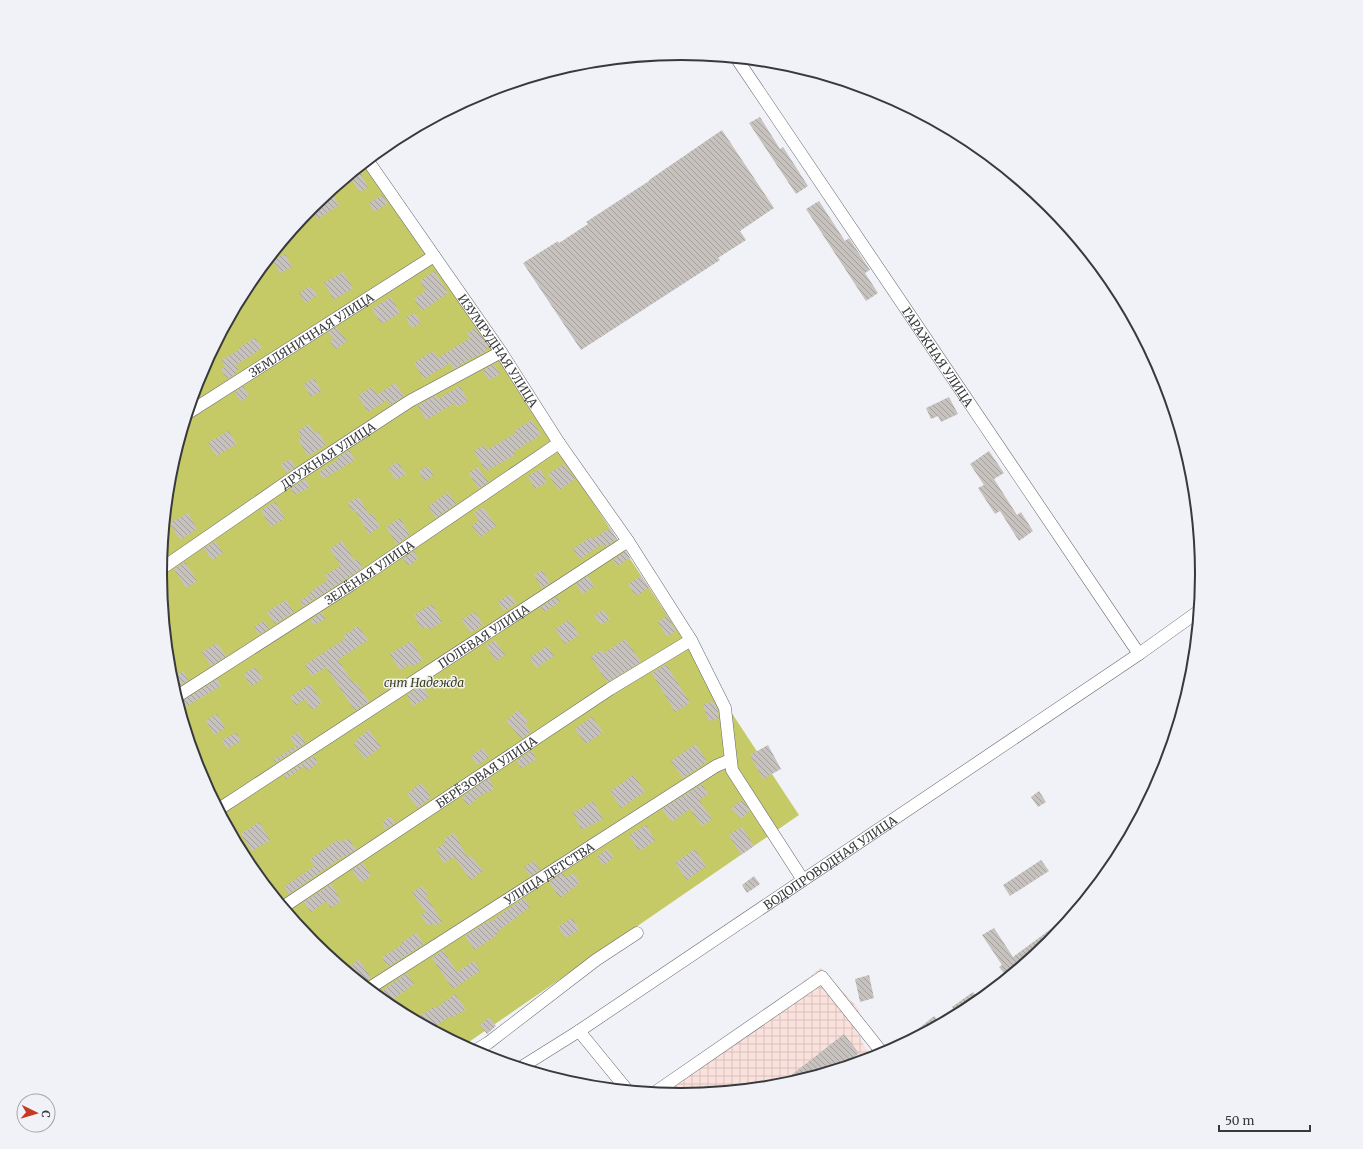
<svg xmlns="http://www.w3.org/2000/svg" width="1363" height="1149" viewBox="0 0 1363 1149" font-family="Merriweather,serif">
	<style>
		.industrial { fill: url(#industrial-grid) }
		.garden { fill: #c5c966 }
		.building { fill: url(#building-back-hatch) }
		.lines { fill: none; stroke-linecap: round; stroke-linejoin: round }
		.minor-casing { stroke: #65676c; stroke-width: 13 }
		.minor { stroke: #fff; stroke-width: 12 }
		.labels { text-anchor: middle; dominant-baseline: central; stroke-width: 3; stroke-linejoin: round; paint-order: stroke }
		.street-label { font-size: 12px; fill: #38393b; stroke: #f0f2f8 }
		.park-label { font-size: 12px; font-style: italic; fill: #3d3e14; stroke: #f0f2f8 }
		.rim { fill: none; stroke: #38393b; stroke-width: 2 }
	</style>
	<defs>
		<pattern id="industrial-grid" width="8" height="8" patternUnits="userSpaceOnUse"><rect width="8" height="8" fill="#fbe1dc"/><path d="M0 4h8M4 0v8" fill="none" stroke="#d8c2be"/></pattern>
		<pattern id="building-back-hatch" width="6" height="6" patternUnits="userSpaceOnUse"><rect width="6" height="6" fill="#c8c2bf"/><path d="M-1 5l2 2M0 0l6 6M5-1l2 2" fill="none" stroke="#a39f9c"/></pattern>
	</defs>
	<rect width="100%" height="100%" fill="#f0f2f8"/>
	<polygon class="industrial" points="821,968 859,1009 856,1025 862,1042 873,1059 783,1086 681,1096 656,1094"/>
	<polygon class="garden" points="368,161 799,815 463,1046 392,1008 313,943 248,864 200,774 170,676 160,574 170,473 200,375 248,285 313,206"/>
	<g class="building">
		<polygon points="760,117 780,149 783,147 808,186 796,194 749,123"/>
		<polygon points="722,130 774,208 740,231 746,240 718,258 720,260 581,350 523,263 558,241 559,243 588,224 586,222 649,181 649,180"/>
		<polygon points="359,171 368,187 360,192 350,177"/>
		<polygon points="332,194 339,205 318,219 313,211 320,207 317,203"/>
		<polygon points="382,195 388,203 374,212 369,203"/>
		<polygon points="819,201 845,241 849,238 870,270 865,273 878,293 866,301 806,209"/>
		<polygon points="285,254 292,267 280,273 273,260"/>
		<polygon points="434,271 448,293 422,311 414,299 426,290 420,281"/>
		<polygon points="343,272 353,288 334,300 324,283"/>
		<polygon points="310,286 317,295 306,303 299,294"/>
		<polygon points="391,297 400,313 382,324 372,309"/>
		<polygon points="415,313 421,323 412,328 406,318"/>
		<polygon points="336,327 347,341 336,349 330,342 334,339 328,332"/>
		<polygon points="475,328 489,347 485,350 486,351 476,357 475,356 454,369 450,363 424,379 414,363 433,351 438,358 470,338 467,333"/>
		<polygon points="255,338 262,348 236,365 238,370 235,372 236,374 227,379 221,369 225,367 222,360 240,349 239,348"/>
		<polygon points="494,364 500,374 489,380 483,370"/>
		<polygon points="314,378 321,391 311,397 304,384"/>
		<polygon points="395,383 404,396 390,405 387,400 368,412 358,396 372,387 377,395"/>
		<polygon points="243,386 249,396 240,401 235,392"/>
		<polygon points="460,386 468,401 457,407 455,403 426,420 418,406 436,395 438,399"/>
		<polygon points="949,397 958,414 941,422 938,416 931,419 926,408"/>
		<polygon points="532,420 541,435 513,452 515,455 486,471 474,451 484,445 487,450 516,433 515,430"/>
		<polygon points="309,424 315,434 318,431 326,445 308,456 298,439 302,437 298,431"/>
		<polygon points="228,431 237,444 216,456 208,443"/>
		<polygon points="349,450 355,460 323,479 319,472 338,460 337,458"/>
		<polygon points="989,451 1004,473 994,479 1017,515 1021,512 1033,531 1019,541 1000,511 995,514 978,488 984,485 970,464"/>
		<polygon points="290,459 295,467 287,473 281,464"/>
		<polygon points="398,462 406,474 396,480 388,468"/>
		<polygon points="564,464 575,479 559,490 548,474"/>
		<polygon points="428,466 434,475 424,481 419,471"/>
		<polygon points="478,467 488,482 479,489 469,473"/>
		<polygon points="540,469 547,482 535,489 528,476"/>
		<polygon points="305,479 310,487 295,495 291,488"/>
		<polygon points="448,492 456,504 436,518 428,507"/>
		<polygon points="359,497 369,515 372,513 380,527 369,534 355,510 352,511 348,503"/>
		<polygon points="275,502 285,518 271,527 261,510"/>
		<polygon points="483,507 496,526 480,537 472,526 479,520 474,513"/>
		<polygon points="188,513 197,529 180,540 170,523"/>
		<polygon points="400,518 410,535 397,544 386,527"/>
		<polygon points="610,528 617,539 605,547 602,544 580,559 573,549 591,537 593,539"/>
		<polygon points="215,541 223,553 212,560 204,548"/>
		<polygon points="342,541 355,561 357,559 363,568 315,599 310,592 328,580 325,575 341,566 330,549"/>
		<polygon points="414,551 418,559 408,566 403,558"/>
		<polygon points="626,551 630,558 617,566 613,560"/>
		<polygon points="185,562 197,581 186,588 174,569"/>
		<polygon points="542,570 550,583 542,588 534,575"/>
		<polygon points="588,576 594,586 583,594 576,584"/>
		<polygon points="641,576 649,587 636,596 628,584"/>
		<polygon points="311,594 314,599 303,607 300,601"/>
		<polygon points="510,594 516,603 504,611 498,602"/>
		<polygon points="556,597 560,602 544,612 541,607"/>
		<polygon points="286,600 294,612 275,624 267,612"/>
		<polygon points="432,604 442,622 431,629 420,627 414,615"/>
		<polygon points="603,610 610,619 601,625 594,616"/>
		<polygon points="322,612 325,619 314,625 311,620"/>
		<polygon points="475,612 483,624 471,633 462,620"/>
		<polygon points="667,616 676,631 667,637 658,622"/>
		<polygon points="569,620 579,635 565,644 555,629"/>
		<polygon points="264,621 269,628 259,635 254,627"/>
		<polygon points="358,626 368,640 338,660 354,684 356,682 369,702 355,711 326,667 312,676 305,665 345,639 343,636"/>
		<polygon points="625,639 641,662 608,682 603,676 591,657 601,650 603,654"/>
		<polygon points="495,640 505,655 496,661 486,646"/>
		<polygon points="411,641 423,660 412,667 410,664 400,670 390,654"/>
		<polygon points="217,643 226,656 211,666 202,652"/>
		<polygon points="547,646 554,656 536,668 530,658"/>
		<polygon points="666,664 690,703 675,712 652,673"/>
		<polygon points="255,667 263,679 251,686 244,674"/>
		<polygon points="183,671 189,680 174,689 171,679"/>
		<polygon points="217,679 221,686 180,710 178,704"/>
		<polygon points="310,684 322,703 312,710 305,699 296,705 290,697"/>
		<polygon points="422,685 429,697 413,706 407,695"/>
		<polygon points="713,701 718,710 719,718 709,721 703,705"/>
		<polygon points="518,710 528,721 525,724 531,732 522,739 506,721"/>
		<polygon points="217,714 225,728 214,735 206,720"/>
		<polygon points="592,717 603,732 586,744 575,729"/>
		<polygon points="369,730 381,747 365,759 354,744 358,740 357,739"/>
		<polygon points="298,732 306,743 275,763 273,760 296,746 290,737"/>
		<polygon points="236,733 241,741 227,749 222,740"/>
		<polygon points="696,744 707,762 683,778 671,761"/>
		<polygon points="768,745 781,769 763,779 750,755"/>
		<polygon points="483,748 489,757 477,765 471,756"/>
		<polygon points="532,751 536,760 521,768 517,760"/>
		<polygon points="314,756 318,763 307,771 304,766 286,779 284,775"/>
		<polygon points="634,775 645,792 621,808 610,791"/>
		<polygon points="489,778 494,789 476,798 477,799 468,806 462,797"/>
		<polygon points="421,783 431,796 429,797 430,798 418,808 407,794"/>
		<polygon points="702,784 708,794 699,800 712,819 702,826 690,809 672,822 662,809"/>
		<polygon points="1039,791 1046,802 1038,807 1031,797"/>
		<polygon points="742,800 750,811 741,819 731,808"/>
		<polygon points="593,801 603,819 582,830 573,813"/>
		<polygon points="390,816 395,823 386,829 382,823"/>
		<polygon points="259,822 270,840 252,851 241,834"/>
		<polygon points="646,825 655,841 639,851 629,835"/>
		<polygon points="742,827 754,846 741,855 729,835"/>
		<polygon points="454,833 468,858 471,856 483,871 471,880 454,857 444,863 436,849 446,843 444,839"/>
		<polygon points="348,838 356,850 342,858 342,857 289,894 284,887 315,866 310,859 339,839 341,843"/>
		<polygon points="607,849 614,857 604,865 597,857"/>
		<polygon points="695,849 706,866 687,880 675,863"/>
		<polygon points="1041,860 1049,871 1010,896 1003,885"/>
		<polygon points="534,861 540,870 530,876 524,867"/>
		<polygon points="363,863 371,876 361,883 352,870"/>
		<polygon points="562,873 566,878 573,873 580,883 560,898 549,882"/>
		<polygon points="754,876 760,884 747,893 742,885"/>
		<polygon points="331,884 341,901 331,908 327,901 311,912 304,902"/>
		<polygon points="422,886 428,894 426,896 442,922 435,926 433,923 428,926 421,915 426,912 412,893"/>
		<polygon points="524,898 530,907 496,933 497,935 475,950 465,936 488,921 489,923"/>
		<polygon points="1067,917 1070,920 1050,943 1008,978 999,967 1002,965 982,935 994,928 1013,957"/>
		<polygon points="572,918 579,930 566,938 558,927"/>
		<polygon points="416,933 424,944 388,967 382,957 402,945 401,943"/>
		<polygon points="443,950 457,972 474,961 480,971 453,989 432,958"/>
		<polygon points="359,960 371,978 363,984 345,970"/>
		<polygon points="406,973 414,984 387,1004 374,994 379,991 380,993"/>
		<polygon points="869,975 874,998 860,1002 855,979"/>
		<polygon points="973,992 980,1001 971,1008 958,1015 952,1007"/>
		<polygon points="455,994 466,1009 452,1018 450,1016 431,1029 421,1023 417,1018 434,1007 435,1009"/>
		<polygon points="934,1016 941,1024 915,1038 912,1034"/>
		<polygon points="489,1017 496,1026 487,1034 480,1025"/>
		<polygon points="844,1034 859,1053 837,1070 783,1086 776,1087"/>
	</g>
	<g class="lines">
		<g class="minor-casing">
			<g id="minor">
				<path id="s1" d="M 737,59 L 1139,654"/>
				<path id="s2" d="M 368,161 L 501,352 L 559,443 L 628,541 L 691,640 L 725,708 L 732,770 L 803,880"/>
				<path id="s3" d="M 188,413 L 434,256"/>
				<path id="s4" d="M 161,569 L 297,475 L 410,401 L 501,352"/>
				<path id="s5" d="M 176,697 L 352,584 L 559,443"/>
				<path id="s6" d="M 219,809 L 628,541"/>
				<path id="s7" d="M 283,907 L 610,689 L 691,640"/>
				<path id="s8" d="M 368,989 L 716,766 L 730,760"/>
				<polyline points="579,1031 628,1091"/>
				<polyline points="473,1052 488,1043 596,960 637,933"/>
				<path id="s9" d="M 520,1068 L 579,1031 L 1139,654 L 1199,611"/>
				<polyline points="666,1085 673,1095"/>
				<polyline points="654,1093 822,977 884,1055"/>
			</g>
		</g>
		<use href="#minor" class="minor"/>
	</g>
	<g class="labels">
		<g class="street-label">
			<text stroke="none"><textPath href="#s3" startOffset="146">ЗЕМЛЯНИЧНАЯ УЛИЦА</textPath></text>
			<text stroke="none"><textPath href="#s2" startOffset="230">ИЗУМРУДНАЯ УЛИЦА</textPath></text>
			<text stroke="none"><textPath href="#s1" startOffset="359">ГАРАЖНАЯ УЛИЦА</textPath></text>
			<text stroke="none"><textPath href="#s4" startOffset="202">ДРУЖНАЯ УЛИЦА</textPath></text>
			<text stroke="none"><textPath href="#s5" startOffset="230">ЗЕЛЁНАЯ УЛИЦА</textPath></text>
			<text stroke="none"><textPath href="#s6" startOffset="316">ПОЛЕВАЯ УЛИЦА</textPath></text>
			<text stroke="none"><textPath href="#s7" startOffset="244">БЕРЁЗОВАЯ УЛИЦА</textPath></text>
			<text stroke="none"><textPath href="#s9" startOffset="372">ВОДОПРОВОДНАЯ УЛИЦА</textPath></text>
			<text stroke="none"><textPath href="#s8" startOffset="215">УЛИЦА ДЕТСТВА</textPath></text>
		</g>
		<g class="park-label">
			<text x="424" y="682">снт Надежда</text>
		</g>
	</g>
	<path d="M0 0H1363V1149H0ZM167 574a514 514 0 1 1 1028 0a514 514 0 1 1-1028 0Z" fill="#f0f2f8" fill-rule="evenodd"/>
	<path class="rim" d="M167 574a514 514 0 1 1 1028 0a514 514 0 1 1-1028 0Z"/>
	<g transform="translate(36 1113) rotate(95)"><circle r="19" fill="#f0f2f8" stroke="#a6a8ac"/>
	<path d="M0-3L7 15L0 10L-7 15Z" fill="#c53a22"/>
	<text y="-6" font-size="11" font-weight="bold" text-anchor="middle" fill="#38393b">С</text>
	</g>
	<path d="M1219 1125v6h91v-6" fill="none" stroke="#38393b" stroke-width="2"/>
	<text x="1225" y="1125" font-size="12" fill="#38393b" stroke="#f0f2f8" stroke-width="3" paint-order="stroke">50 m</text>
</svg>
